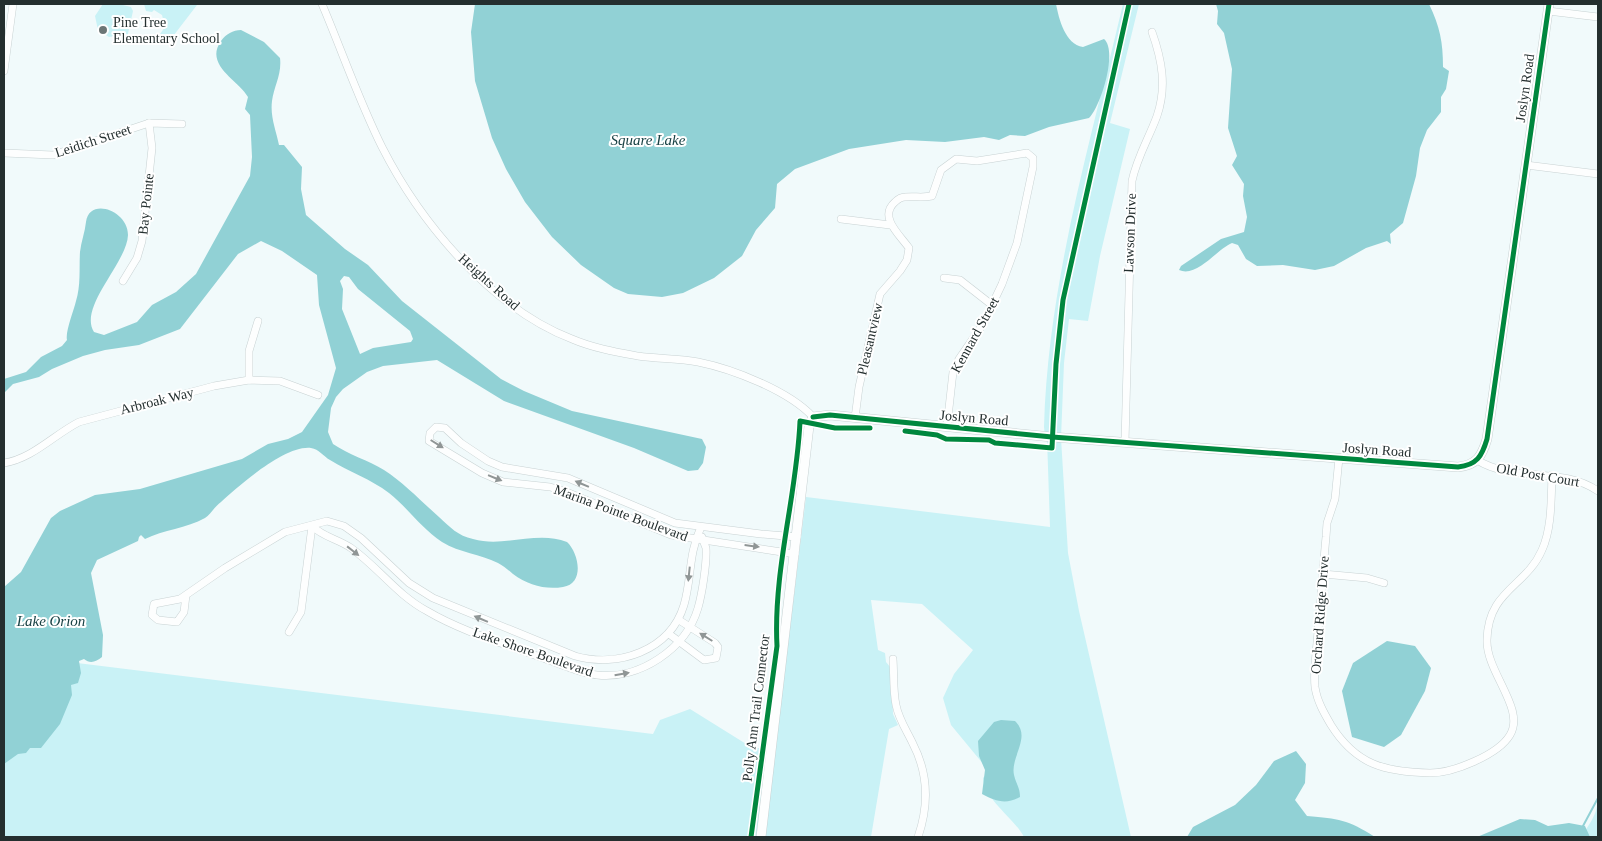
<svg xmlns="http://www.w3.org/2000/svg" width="1602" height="841" viewBox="0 0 1602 841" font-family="'Times New Roman',serif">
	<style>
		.green { fill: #c9f2f6 }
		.water { fill: #91d1d5; fill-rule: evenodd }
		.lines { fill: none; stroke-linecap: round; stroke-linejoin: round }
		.stream { stroke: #91d1d5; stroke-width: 2 }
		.minor-casing { stroke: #c8d2d3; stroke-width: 8 }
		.tertiary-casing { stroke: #c8d2d3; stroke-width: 10 }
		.minor { stroke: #fdfefe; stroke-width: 7 }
		.tertiary { stroke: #fdfefe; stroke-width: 9 }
		.cycleway-casing { stroke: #fff; stroke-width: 8 }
		.cycleway { stroke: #00873e; stroke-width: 5 }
		.oneway { fill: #909696 }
		.poi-dot { fill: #6c7676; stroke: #fff; stroke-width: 2 }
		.labels { text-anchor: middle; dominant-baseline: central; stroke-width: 4; stroke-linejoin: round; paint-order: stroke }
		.poi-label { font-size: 14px; fill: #242f2f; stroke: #fff; text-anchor: start }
		.street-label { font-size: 14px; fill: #242f2f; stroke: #fff }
		.water-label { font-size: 15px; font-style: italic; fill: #194245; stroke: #fff }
	</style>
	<rect width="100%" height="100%" fill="#f1fafb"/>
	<g class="green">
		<polygon points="103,4 119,4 131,7 133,11 125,47 127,34 109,37 98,30 95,16"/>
		<polygon points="144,4 195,4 197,5 167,44 158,37 167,24 164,23 162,15 154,10 152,12 146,11"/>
		<path d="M 1123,4 L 1139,4 L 1110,123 L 1130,129 L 1100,256 L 1088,321 L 1069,319 L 1064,363 L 1061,438 L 1068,553 L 1079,611 L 1131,837 L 1024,837 C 1014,818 984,799 983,778 L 989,771 L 951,725 L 943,698 L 954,674 L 973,650 L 922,604 L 871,600 L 878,650 L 885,653 L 886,662 L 891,668 L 893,714 L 898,725 L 889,729 L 871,837 L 4,837 L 4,654 L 653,734 L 660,720 L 690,709 L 751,747 L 775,750 L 806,497 L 1050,527 L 1047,438 L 1045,437 L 1044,427 C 1048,283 1090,144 1123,4 Z"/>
		<path d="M 1598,802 L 1598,837 L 1582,837 C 1589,823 1595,819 1598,802 Z"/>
	</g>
	<g class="water">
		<path d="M 475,4 L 1056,4 C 1059,19 1065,44 1083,47 L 1104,39 C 1118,51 1101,106 1089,118 L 1049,127 L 1025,136 L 1010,135 L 999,140 L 984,137 L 945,142 L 906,140 L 849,149 L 795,169 L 777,184 L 775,208 L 756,230 L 742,256 L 714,278 L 683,293 L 662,297 L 628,294 L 614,288 L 581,265 L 552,237 L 525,202 L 506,169 L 492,138 L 475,81 L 471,32 Z"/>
		<path d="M 1216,4 L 1429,4 C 1440,27 1443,42 1443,67 L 1449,71 L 1446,89 L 1441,97 L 1441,112 L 1427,130 L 1420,148 L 1416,176 L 1403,223 L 1390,234 L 1391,244 L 1387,241 L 1366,248 L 1334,266 L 1315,270 L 1283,265 L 1257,266 L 1246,259 L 1238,245 L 1232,243 C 1217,249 1197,278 1179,270 L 1181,266 L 1221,239 L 1244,232 L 1247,217 L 1243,196 L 1244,184 L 1232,165 L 1237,156 L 1228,128 L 1232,69 L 1224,33 L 1217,24 L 1218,11 Z"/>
		<path d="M 241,30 L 264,42 L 280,58 C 282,74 274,86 272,101 C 270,117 276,130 279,145 L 284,145 L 302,167 L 301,189 L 306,215 L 345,249 L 368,265 L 402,301 L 501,379 L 524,391 L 572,411 L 702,439 L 706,447 L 703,463 L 698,470 L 688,471 L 634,448 L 504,401 L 437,360 L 383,366 L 367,372 L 343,389 L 336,397 L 331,408 L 328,432 L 333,444 C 349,455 368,460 384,470 C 404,483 421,501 439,517 C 450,527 458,536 473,539 C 504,548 537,530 567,542 C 579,553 585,584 563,587 C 545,590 528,585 513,574 C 508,570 504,566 498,563 C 480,554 460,553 442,542 C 421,528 408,508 389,493 C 371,479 349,472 330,460 C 323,456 319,449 311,448 C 285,445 240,485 221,502 C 215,506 211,514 205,518 C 187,528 163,530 145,539 L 141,535 L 139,537 L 138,541 L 97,560 L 91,573 L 103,635 L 102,657 C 96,662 90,664 84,659 L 79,661 L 81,673 L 78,683 L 71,685 L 72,695 L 60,724 L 41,748 L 30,748 L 26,753 L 18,754 L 4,764 L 4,587 L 21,572 L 51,518 L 60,511 L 95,495 L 140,489 L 242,459 L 268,444 L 288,439 L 302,432 L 328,395 L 336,368 L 319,305 L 317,275 L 282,251 L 261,241 L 238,254 L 180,329 L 139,345 L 105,350 L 83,356 L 52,369 L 39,377 L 13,384 L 4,393 L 4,379 L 26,372 L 41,357 L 62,346 L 67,340 C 65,332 74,310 76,301 C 81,285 79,268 80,252 C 81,242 85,232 86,222 C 89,197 128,210 128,235 C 127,263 78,307 94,332 L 104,335 L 137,322 L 152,305 L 176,292 L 196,274 L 250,176 L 252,157 L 250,115 L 245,109 L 248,97 C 238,80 204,65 221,41 C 226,34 233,30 241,30 ZM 344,276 L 349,277 L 358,289 L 410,331 L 413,339 L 411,342 L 373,348 L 360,354 L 342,309 L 343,289 L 340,281 Z"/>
		<polygon points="1387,641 1415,646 1431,668 1425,691 1401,735 1384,747 1352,737 1342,691 1353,663"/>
		<path d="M 1001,720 L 1015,721 C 1032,737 1010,757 1014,775 C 1016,784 1020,787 1020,797 C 1006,805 995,801 982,794 L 985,770 L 979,756 L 978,741 L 994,722 Z"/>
		<path d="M 1296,751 L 1306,764 L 1305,783 L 1295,800 L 1307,816 C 1339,819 1347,819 1375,837 L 1187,837 L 1193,827 L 1235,805 L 1256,785 L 1274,761 Z"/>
		<polygon points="1520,819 1535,820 1548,826 1569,823 1585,826 1590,837 1477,837"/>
	</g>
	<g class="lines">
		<polyline class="stream" points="1583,826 1598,798"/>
		<g class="minor-casing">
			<g id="minor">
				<path d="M 322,4 C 342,51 359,101 382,147 C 420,222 491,308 572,339 C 593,348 616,352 638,356 C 658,359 678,358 698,362 C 733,369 789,391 813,417"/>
				<polyline points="1548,11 1598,17"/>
				<polyline points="4,71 13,4"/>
				<polyline points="4,153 53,155 149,123 182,124"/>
				<polyline points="1526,165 1598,174"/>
				<polyline points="841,219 890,225"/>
				<polyline points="944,278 960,280 992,305"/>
				<polyline points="123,281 137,258 142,241 152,148 149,123"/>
				<polyline points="249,380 249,351 258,321"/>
				<path d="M 855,418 L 859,387 L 880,294 L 900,271 L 907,260 L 909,248 C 900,235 878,217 895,202 C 898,199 901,197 905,197 C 915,196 922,198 932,196 L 941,170 L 956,159 L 977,161 L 1027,153 L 1033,158 L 1033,167 L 1017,243 L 1002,284 L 983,324 L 959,359 L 953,372 L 947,426"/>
				<path d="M 1125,442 L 1132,181 C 1137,157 1149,138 1157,116 C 1167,87 1162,60 1152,32"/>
				<path d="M 1339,458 L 1335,499 L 1327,523 L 1326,537 C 1323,568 1321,600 1318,631 C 1317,649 1313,669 1315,687 C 1317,701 1324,713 1331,725 C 1356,765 1385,772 1430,773 C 1453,773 1498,755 1510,735 C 1526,709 1486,672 1487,640 C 1488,590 1526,587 1542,550 C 1552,528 1551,499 1552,475"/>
				<path d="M 1477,460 C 1514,483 1561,466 1598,491"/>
				<path d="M 4,463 C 32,459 55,434 79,422 L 214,386 L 249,380 L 280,381 L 318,395"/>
				<path d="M 312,526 C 323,537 338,539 351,548 C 378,567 397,595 427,611 C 461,631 502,643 540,657 C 558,663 578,673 597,675 C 639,680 686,649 698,608 C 702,594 707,563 706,548 C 705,545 703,541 702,537"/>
				<polyline points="795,554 671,535 564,491 550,487 503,482 482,473 429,441 430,433 436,427 445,428 461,443 488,461 502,467 568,478 675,523 761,534 797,537"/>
				<polyline points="1323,574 1367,578 1384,583"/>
				<path d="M 186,595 L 184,612 L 177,622 L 158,620 L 152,615 L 154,604 L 180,599 L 225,568 L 285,532 L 327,521 L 344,526 L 361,538 L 409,583 L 433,598 L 575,656 C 618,668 670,651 684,605 C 692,577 688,555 701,527"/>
				<polyline points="289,632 301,612 312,526"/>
				<polyline points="669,634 704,660 716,658 718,647 715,643 679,620"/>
				<path d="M 893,659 C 894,673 893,691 896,705 C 899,720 907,731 913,744 C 929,775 929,805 918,837"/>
			</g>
		</g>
		<g class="tertiary-casing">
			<path id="tertiary" d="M 761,837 L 809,426 L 813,417 L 830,415 L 1052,437 L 1458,467 C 1477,465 1482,456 1487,439 L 1549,4"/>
		</g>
		<use href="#minor" class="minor"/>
		<use href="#tertiary" class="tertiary"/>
		<g class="cycleway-casing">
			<g id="cycleway">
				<path d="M 813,417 L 830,415 L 1052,437 L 1458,467 C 1477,465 1482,456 1487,439 L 1549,4"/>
				<polyline points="905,431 937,435 946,439 989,440 995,443 1052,448 1056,364 1063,300 1129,4"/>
				<path d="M 751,837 L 777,646 C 773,570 797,495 800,421 L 835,428 L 870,428"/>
			</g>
		</g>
		<use href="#cycleway" class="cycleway"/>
	</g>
	<defs><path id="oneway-solid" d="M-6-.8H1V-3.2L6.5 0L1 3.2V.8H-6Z" transform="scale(1.25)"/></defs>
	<g class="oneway">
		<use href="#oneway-solid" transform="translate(437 444) rotate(32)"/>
		<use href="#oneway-solid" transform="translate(495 478) rotate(22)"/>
		<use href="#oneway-solid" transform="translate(582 484) rotate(-157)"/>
		<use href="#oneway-solid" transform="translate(752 546) rotate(7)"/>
		<use href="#oneway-solid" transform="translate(353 551) rotate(38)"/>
		<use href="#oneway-solid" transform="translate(689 574) rotate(96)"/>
		<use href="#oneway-solid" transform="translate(481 619) rotate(-157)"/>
		<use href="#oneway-solid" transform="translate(706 637) rotate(-148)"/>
		<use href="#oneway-solid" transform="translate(622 674) rotate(-10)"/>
	</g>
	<circle class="poi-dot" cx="103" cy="30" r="5"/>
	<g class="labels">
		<g class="poi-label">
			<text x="113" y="22">Pine Tree<tspan x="113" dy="16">Elementary School</tspan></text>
		</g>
		<g class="street-label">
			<text transform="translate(1525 88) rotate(-82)">Joslyn Road</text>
			<text transform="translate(93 141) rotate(-18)">Leidich Street</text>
			<text transform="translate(146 204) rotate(-84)">Bay Pointe</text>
			<text transform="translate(1130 233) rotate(-88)">Lawson Drive</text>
			<text transform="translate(489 282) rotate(42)">Heights Road</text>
			<text transform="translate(975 335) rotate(-61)">Kennard Street</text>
			<text transform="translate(870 339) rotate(-77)">Pleasantview</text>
			<text transform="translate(157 401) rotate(-14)">Arbroak Way</text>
			<text transform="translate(974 418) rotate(5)">Joslyn Road</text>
			<text transform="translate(1377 450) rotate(4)">Joslyn Road</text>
			<text transform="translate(1538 475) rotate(10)">Old Post Court</text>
			<text transform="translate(621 513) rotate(20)">Marina Pointe Boulevard</text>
			<text transform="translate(1320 615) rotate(-86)">Orchard Ridge Drive</text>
			<text transform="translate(533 652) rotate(19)">Lake Shore Boulevard</text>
			<text transform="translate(756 708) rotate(-83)">Polly Ann Trail Connector</text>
		</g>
		<g class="water-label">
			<text x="648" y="140">Square Lake</text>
			<text x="51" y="621">Lake Orion</text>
		</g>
	</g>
	<rect width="1602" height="841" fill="none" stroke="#242f2f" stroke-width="10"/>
</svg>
